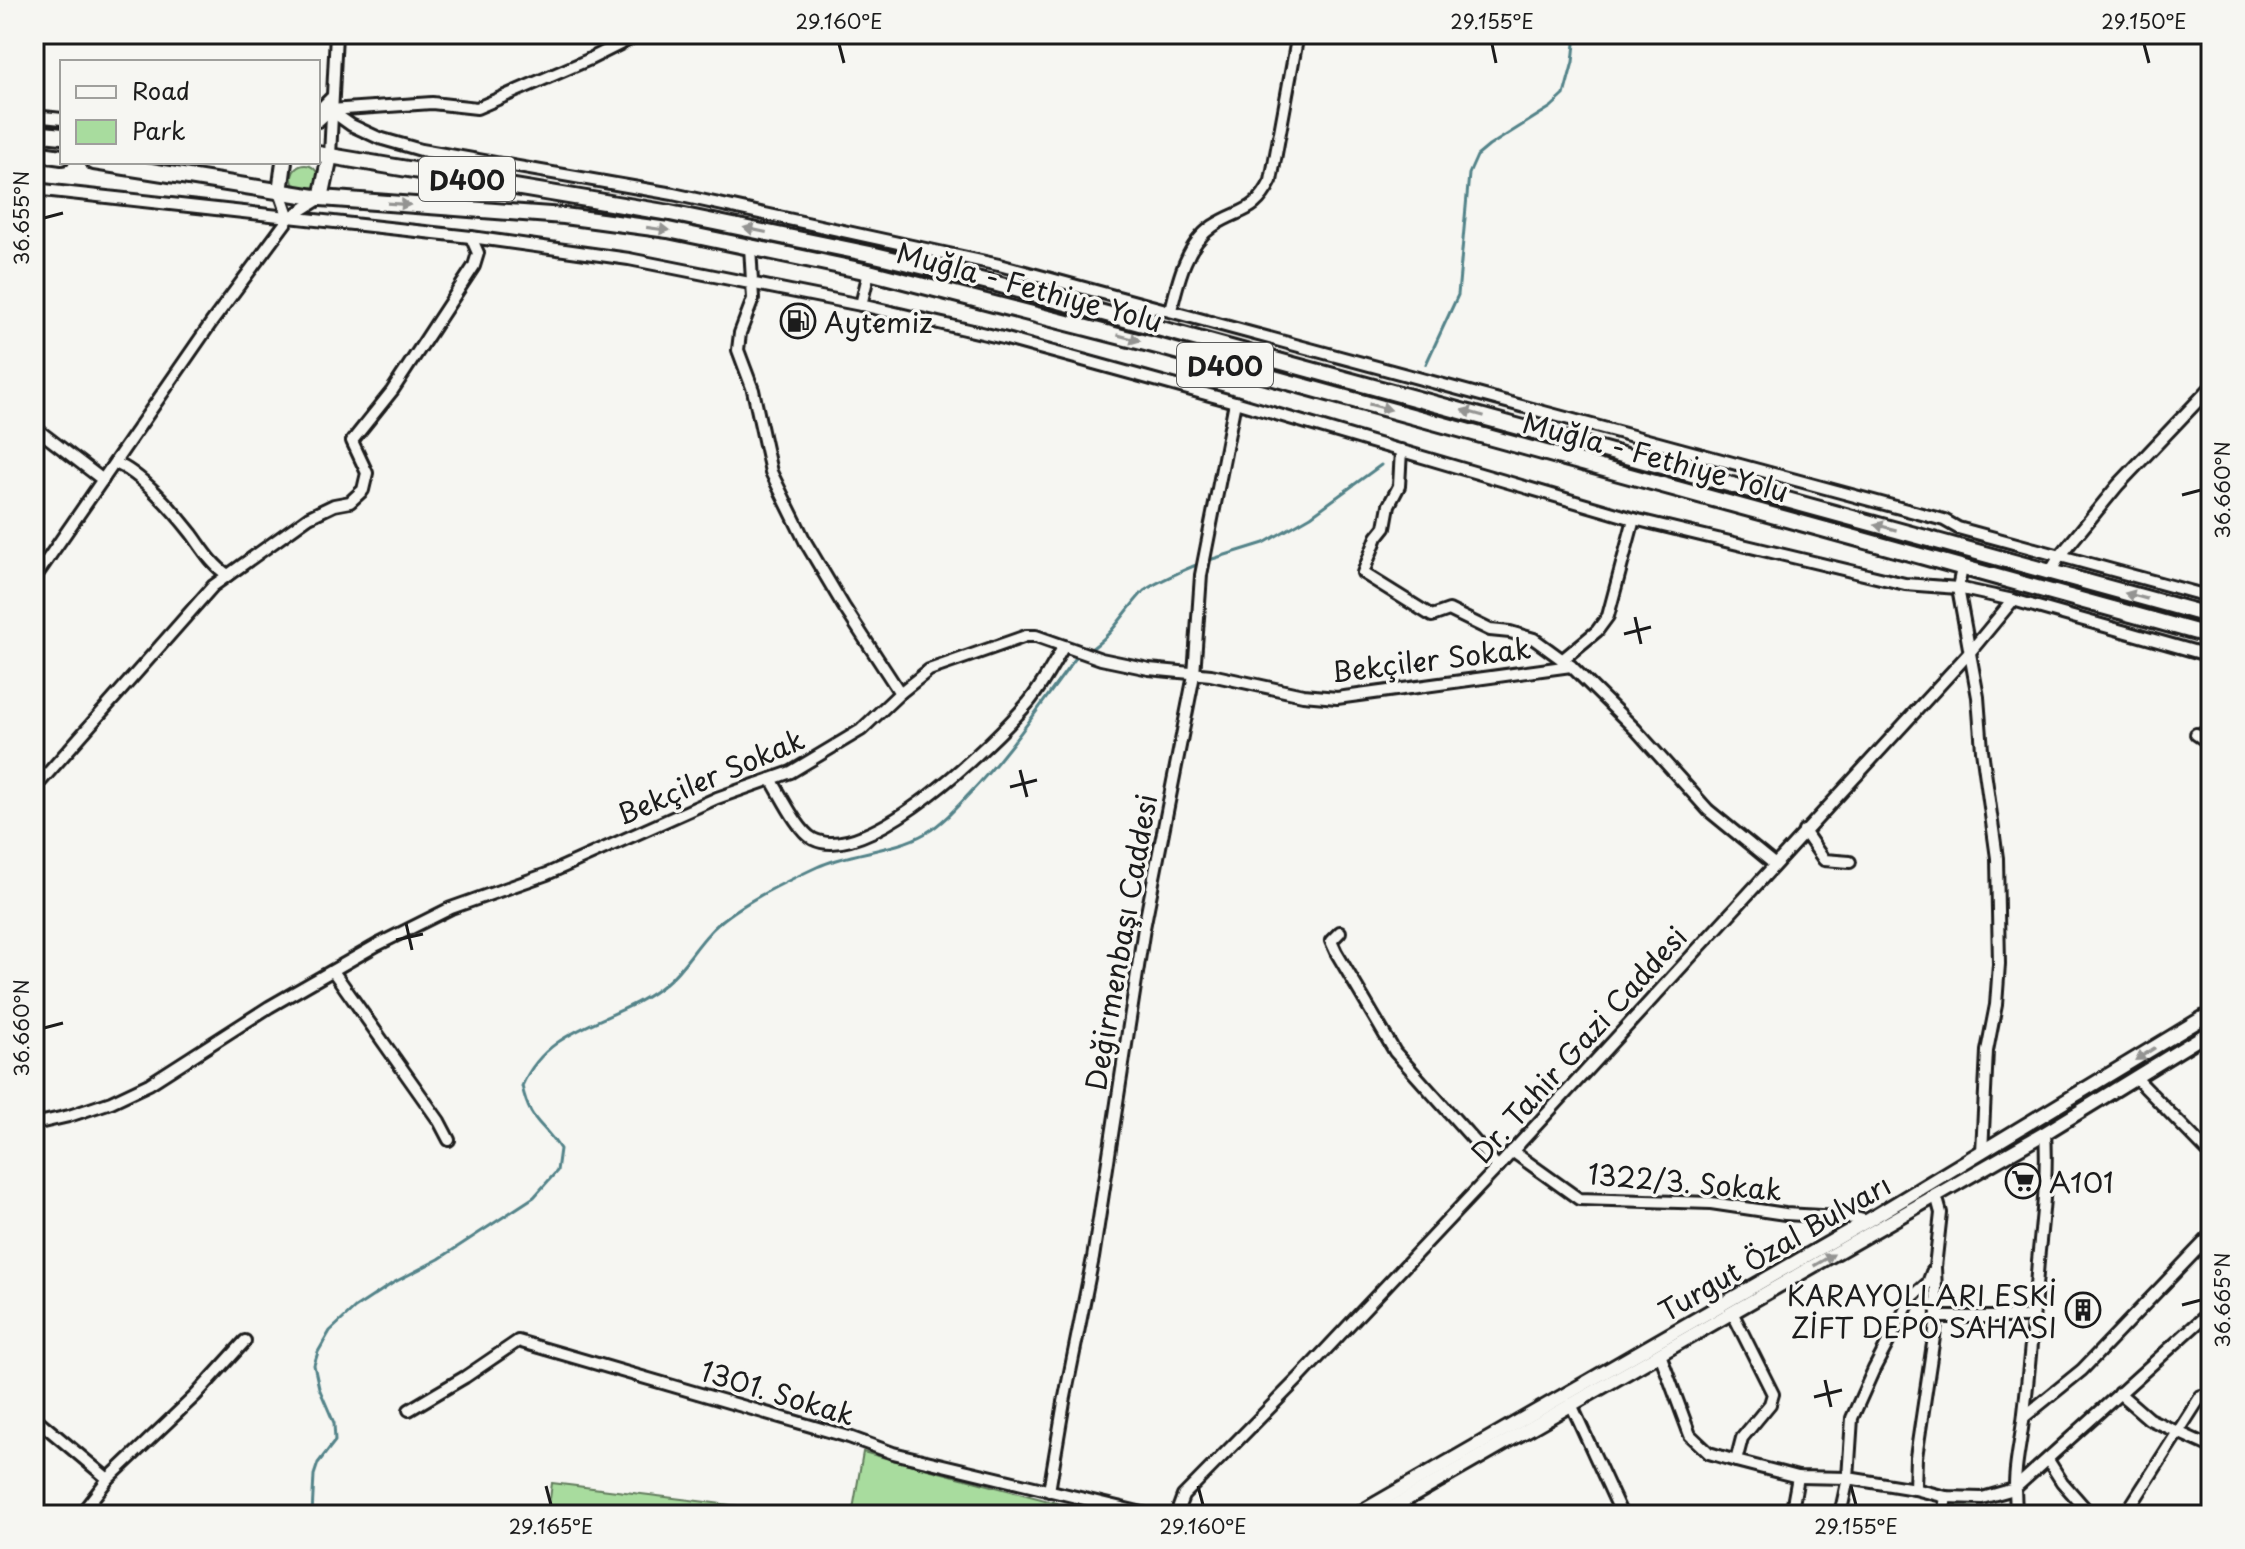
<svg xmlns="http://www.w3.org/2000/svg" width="2245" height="1549" viewBox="0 0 2245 1549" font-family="'Playpen Sans',sans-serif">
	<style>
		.green { fill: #a8dc9e; stroke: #627c5d; stroke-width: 2 }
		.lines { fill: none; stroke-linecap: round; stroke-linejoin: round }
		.stream { stroke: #538389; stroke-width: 3 }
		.minor-casing { stroke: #1c1c1c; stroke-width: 16 }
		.major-casing { stroke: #1c1c1c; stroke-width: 18 }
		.highway-casing { stroke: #1c1c1c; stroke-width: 20 }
		.minor { stroke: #f6f6f2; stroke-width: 10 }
		.major { stroke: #f6f6f2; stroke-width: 12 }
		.highway { stroke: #f6f6f2; stroke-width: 14 }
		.oneway { fill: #949492 }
		.ticks { fill: none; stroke: #1c1c1c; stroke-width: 3 }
		.labels { text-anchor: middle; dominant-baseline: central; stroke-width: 7; stroke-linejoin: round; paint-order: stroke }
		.shield { fill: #f6f6f2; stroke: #5d5d5c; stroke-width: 2 }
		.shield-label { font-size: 26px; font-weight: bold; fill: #1c1c1c }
		.street-label { font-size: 28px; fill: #1c1c1c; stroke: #f6f6f2 }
		.poi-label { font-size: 28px; fill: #1c1c1c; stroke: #f6f6f2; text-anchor: start }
		.neatline { fill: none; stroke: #1c1c1c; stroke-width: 3 }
		.ticks-label { font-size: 20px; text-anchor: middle; fill: #1c1c1c }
	</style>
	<rect width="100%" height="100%" fill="#f6f6f2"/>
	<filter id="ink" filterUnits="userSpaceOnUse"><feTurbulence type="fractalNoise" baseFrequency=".0125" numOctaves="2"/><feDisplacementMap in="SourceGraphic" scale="16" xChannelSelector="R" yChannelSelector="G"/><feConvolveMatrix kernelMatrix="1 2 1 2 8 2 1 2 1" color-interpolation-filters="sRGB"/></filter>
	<g filter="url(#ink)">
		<g class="green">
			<circle cx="305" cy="178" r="13"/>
			<polygon points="863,1452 1102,1515 852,1515"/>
			<polygon points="552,1483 811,1515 548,1515"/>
			<polygon points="1955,1506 2005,1511 2005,1515 1949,1515 1949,1509"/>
		</g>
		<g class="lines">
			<g class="stream">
				<polyline points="1426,364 1458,295 1469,174 1477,156 1489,146 1551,107 1564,95 1573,62 1576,34"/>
				<polyline points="1206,561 1264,543 1311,516 1381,465"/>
				<path d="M 1088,651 C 1112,636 1124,612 1143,592 C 1150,585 1188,568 1199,564"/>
				<path d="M 312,1515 L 314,1475 L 318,1463 L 335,1441 L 334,1423 L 319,1388 L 314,1365 L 318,1352 L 330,1331 L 355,1308 L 393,1283 L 439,1259 L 534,1197 L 557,1171 L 560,1149 C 541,1120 530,1123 522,1086 C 550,1022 618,1024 666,983 C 683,969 694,949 709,933 C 732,907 785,882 817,867 C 852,851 893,852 926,833 C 943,823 958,806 971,792 C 1010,751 1041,704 1075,659 L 1081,655"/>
			</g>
			<g class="minor-casing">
				<g id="minor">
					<polyline points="330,110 351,125 379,138 421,150 673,194 999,265 1944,520 1958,528 2211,597"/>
					<polyline points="330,110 432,103 477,108 588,60 640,34"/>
					<polyline points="318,111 331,98"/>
					<polyline points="34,116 62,119"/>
					<polyline points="318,121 330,110"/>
					<polyline points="330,156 336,34"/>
					<polyline points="34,189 471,237 629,259 861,305 1003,338 1235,402 1634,519 1905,584 1958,588 2013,600 2211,656"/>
					<polyline points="280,192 289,218"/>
					<polyline points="750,246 753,299 740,333 738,350 753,390 771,472 806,543 844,607 900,693"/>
					<polyline points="861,305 869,272"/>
					<path d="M 1171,310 C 1178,281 1186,244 1213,226 C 1240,208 1254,215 1271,181 L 1298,34"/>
					<polyline points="34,427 103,480"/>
					<polyline points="1401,450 1399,486 1389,505 1385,527 1377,537 1363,573 1432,616 1449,610 1490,630 1510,632 1534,639 1571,666 1636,730 1708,810 1774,864"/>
					<path d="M 115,463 C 140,472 174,511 192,534 C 203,549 212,565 228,575"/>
					<polyline points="1962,568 1958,588 1978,697 1982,750 1997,858 1999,964 1996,1005 1987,1051 1982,1152"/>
					<polyline points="2050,572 2060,556 2118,485 2211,387"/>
					<polyline points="34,579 211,323 289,218 321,198"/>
					<polyline points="1562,660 1597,631 1608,616 1634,519"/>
					<polyline points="2196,734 2211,744"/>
					<path d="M 771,779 C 781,795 798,831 813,839 C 868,867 995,741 1028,703 C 1042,686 1053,664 1064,646"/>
					<polyline points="34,789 213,586 309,517 334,505 350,502 363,490 367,473 352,441 392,391 474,266 478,253 471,237"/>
					<polyline points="1804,831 1824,860 1850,862"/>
					<polyline points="1340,932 1331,941 1336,952 1395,1052 1498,1167"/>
					<polyline points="333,971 439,1121 449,1140"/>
					<polyline points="2136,1078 2211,1155"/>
					<polyline points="34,1124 69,1116 111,1102 149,1084 269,1007 377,945 451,908 547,874 717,798 791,772 861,730 900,693 929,670 1026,636 1036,636 1101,659 1149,669 1211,675 1303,695 1337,698 1571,666"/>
					<polyline points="1512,1151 1579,1199 1711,1203 1785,1214 1856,1218 1867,1221"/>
					<polyline points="1733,1314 1773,1394 1770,1404 1742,1438 1736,1461 1798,1477 1848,1478 1915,1489 1946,1497 1982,1498 2014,1489 2211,1311"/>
					<polyline points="1937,1317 2033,1317"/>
					<polyline points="1660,1354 1690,1435 1709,1453 1736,1461"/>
					<polyline points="2119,1393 2149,1419 2211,1447"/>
					<polyline points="1571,1404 1622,1515"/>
					<polyline points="409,1410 465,1377 518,1341 849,1437 893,1453 1151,1515"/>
					<polyline points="34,1417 108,1479"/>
					<polyline points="2024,1417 2082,1370 2211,1235"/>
					<polyline points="2048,1460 2062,1482 2091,1515"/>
					<polyline points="1915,1489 1916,1457 1937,1317 1935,1267 1941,1213 1936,1195"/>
					<polyline points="1049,1491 1064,1402 1093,1258 1144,928 1194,675 1201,575 1235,402"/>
					<polyline points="80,1515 108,1479 195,1396 245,1341"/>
					<polyline points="1176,1515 1183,1496 1301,1376 1498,1167 1970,652 2013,600"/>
					<polyline points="1791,1515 1798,1477"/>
					<polyline points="1840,1515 1848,1478 1852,1418 1874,1369 1912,1297 1928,1283 1932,1272"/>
					<polyline points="1943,1515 1946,1497"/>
					<path d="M 2017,1515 C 2011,1473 2020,1452 2024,1413 C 2030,1362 2034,1311 2038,1261 C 2042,1219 2048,1175 2045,1133"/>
					<polyline points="2125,1515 2201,1396"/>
				</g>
			</g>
			<g class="major-casing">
				<g id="major">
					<polyline points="1356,1515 1867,1221 2211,1013"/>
					<polyline points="1379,1515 2045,1133 2211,1031"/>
				</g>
			</g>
			<g class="highway-casing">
				<g id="highway">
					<polyline points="34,133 62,136"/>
					<polyline points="34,153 62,157"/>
					<polyline points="318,154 670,213 875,255 997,284 2211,616"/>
					<polyline points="94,162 321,198 564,216 668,230 869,272 1161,347 2211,636"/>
					<polyline points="280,192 284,162"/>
					<polyline points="321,198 330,156"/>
				</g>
			</g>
			<use href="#minor" class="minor"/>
			<use href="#major" class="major"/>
			<use href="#highway" class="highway"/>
		</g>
		<defs><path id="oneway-solid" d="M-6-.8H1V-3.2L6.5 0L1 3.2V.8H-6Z" transform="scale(2)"/></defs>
		<g class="oneway">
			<use href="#oneway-solid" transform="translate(399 204) rotate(4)"/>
			<use href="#oneway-solid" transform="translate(658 229) rotate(8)"/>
			<use href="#oneway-solid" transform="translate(755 230) rotate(-168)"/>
			<use href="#oneway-solid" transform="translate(1129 338) rotate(15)"/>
			<use href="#oneway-solid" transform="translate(1380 407) rotate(15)"/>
			<use href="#oneway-solid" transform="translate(1473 413) rotate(-164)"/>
			<use href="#oneway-solid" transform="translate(1885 527) rotate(-165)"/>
			<use href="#oneway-solid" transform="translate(2136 596) rotate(-165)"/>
			<use href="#oneway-solid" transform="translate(2145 1054) rotate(148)"/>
			<use href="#oneway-solid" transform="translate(1824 1260) rotate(-30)"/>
		</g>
	</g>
	<path class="ticks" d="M 839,44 L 844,63M 1492,44 L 1496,63M 2144,44 L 2149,63M 44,218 L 63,213M 2182,495 L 2201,490M 1635,617 L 1641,644M 1624,634 L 1651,627M 1020,770 L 1027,797M 1010,787 L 1037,780M 406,923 L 412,950M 396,940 L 423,934M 44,1028 L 63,1023M 2182,1305 L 2201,1300M 1825,1380 L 1831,1407M 1814,1397 L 1842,1390M 546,1486 L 551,1505M 1198,1486 L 1203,1505M 1851,1486 L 1856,1505"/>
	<defs>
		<g id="fuel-ring" transform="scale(1.8)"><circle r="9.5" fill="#f6f6f2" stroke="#1c1c1c" stroke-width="1.5"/><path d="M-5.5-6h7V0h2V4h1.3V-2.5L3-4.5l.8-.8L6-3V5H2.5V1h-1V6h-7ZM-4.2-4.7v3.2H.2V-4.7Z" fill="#1c1c1c"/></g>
		<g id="supermarket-ring" transform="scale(1.8)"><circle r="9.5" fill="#f6f6f2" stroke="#1c1c1c" stroke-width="1.5"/><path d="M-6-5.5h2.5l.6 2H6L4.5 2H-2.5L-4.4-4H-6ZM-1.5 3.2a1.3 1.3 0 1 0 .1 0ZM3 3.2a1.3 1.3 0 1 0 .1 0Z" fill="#1c1c1c"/></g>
		<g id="building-ring" transform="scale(1.8)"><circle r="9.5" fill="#f6f6f2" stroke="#1c1c1c" stroke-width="1.5"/><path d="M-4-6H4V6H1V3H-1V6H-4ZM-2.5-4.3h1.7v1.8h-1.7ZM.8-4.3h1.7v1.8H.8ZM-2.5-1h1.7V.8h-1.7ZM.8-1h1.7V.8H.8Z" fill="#1c1c1c"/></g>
	</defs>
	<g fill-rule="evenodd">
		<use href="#fuel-ring" x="798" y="321"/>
		<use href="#supermarket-ring" x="2023" y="1181"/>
		<use href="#building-ring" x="2083" y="1310"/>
	</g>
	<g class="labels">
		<g class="shield">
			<rect x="419" y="157" width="96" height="44" rx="6"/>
			<rect x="1177" y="343" width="96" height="44" rx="6"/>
		</g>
		<g class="shield-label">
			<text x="467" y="179">D400</text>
			<text x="1225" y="365">D400</text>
		</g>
		<g class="street-label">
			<text transform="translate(1030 286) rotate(15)">Muğla - Fethiye Yolu</text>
			<text transform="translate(1656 456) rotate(15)">Muğla - Fethiye Yolu</text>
			<text transform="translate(1431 659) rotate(-7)">Bekçiler Sokak</text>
			<text transform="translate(710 776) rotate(-23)">Bekçiler Sokak</text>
			<text transform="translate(1120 942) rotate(-80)">Değirmenbaşı Caddesi</text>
			<text transform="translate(1578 1044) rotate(-48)">Dr. Tahir Gazi Caddesi</text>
			<text transform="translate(1685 1181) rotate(5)">1322/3. Sokak</text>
			<text transform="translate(1774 1247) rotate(-30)">Turgut Özal Bulvarı</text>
			<text transform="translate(778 1392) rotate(17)">1301. Sokak</text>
		</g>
		<g class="poi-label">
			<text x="824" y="321">Aytemiz</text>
			<text x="2049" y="1181">A101</text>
			<text x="2057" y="1294" text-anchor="end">KARAYOLLARI ESKİ<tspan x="2057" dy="32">ZİFT DEPO SAHASI</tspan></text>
		</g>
	</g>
	<rect width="2245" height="1549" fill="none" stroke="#f6f6f2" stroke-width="88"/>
	<rect x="60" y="60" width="260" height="104" fill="#f6f6f2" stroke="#9f9f9c" stroke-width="2"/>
	<rect x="76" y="86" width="40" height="12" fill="#f6f6f2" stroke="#9f9f9c" stroke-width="2"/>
	<text x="132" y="100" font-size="24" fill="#1c1c1c">Road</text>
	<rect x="76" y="120" width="40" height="24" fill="#a8dc9e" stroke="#9f9f9c" stroke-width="2"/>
	<text x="132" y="140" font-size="24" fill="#1c1c1c">Park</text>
	<rect x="44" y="44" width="2157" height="1461" class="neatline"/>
	<g class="ticks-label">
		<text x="839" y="29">29.160°E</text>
		<text x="1492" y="29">29.155°E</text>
		<text x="2144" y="29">29.150°E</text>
		<text transform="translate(22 218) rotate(-90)" y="7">36.655°N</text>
		<text transform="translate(2223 490) rotate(-90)" y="7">36.660°N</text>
		<text transform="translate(22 1028) rotate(-90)" y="7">36.660°N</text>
		<text transform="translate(2223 1300) rotate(-90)" y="7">36.665°N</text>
		<text x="551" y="1534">29.165°E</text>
		<text x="1203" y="1534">29.160°E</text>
		<text x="1856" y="1534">29.155°E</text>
	</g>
</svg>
